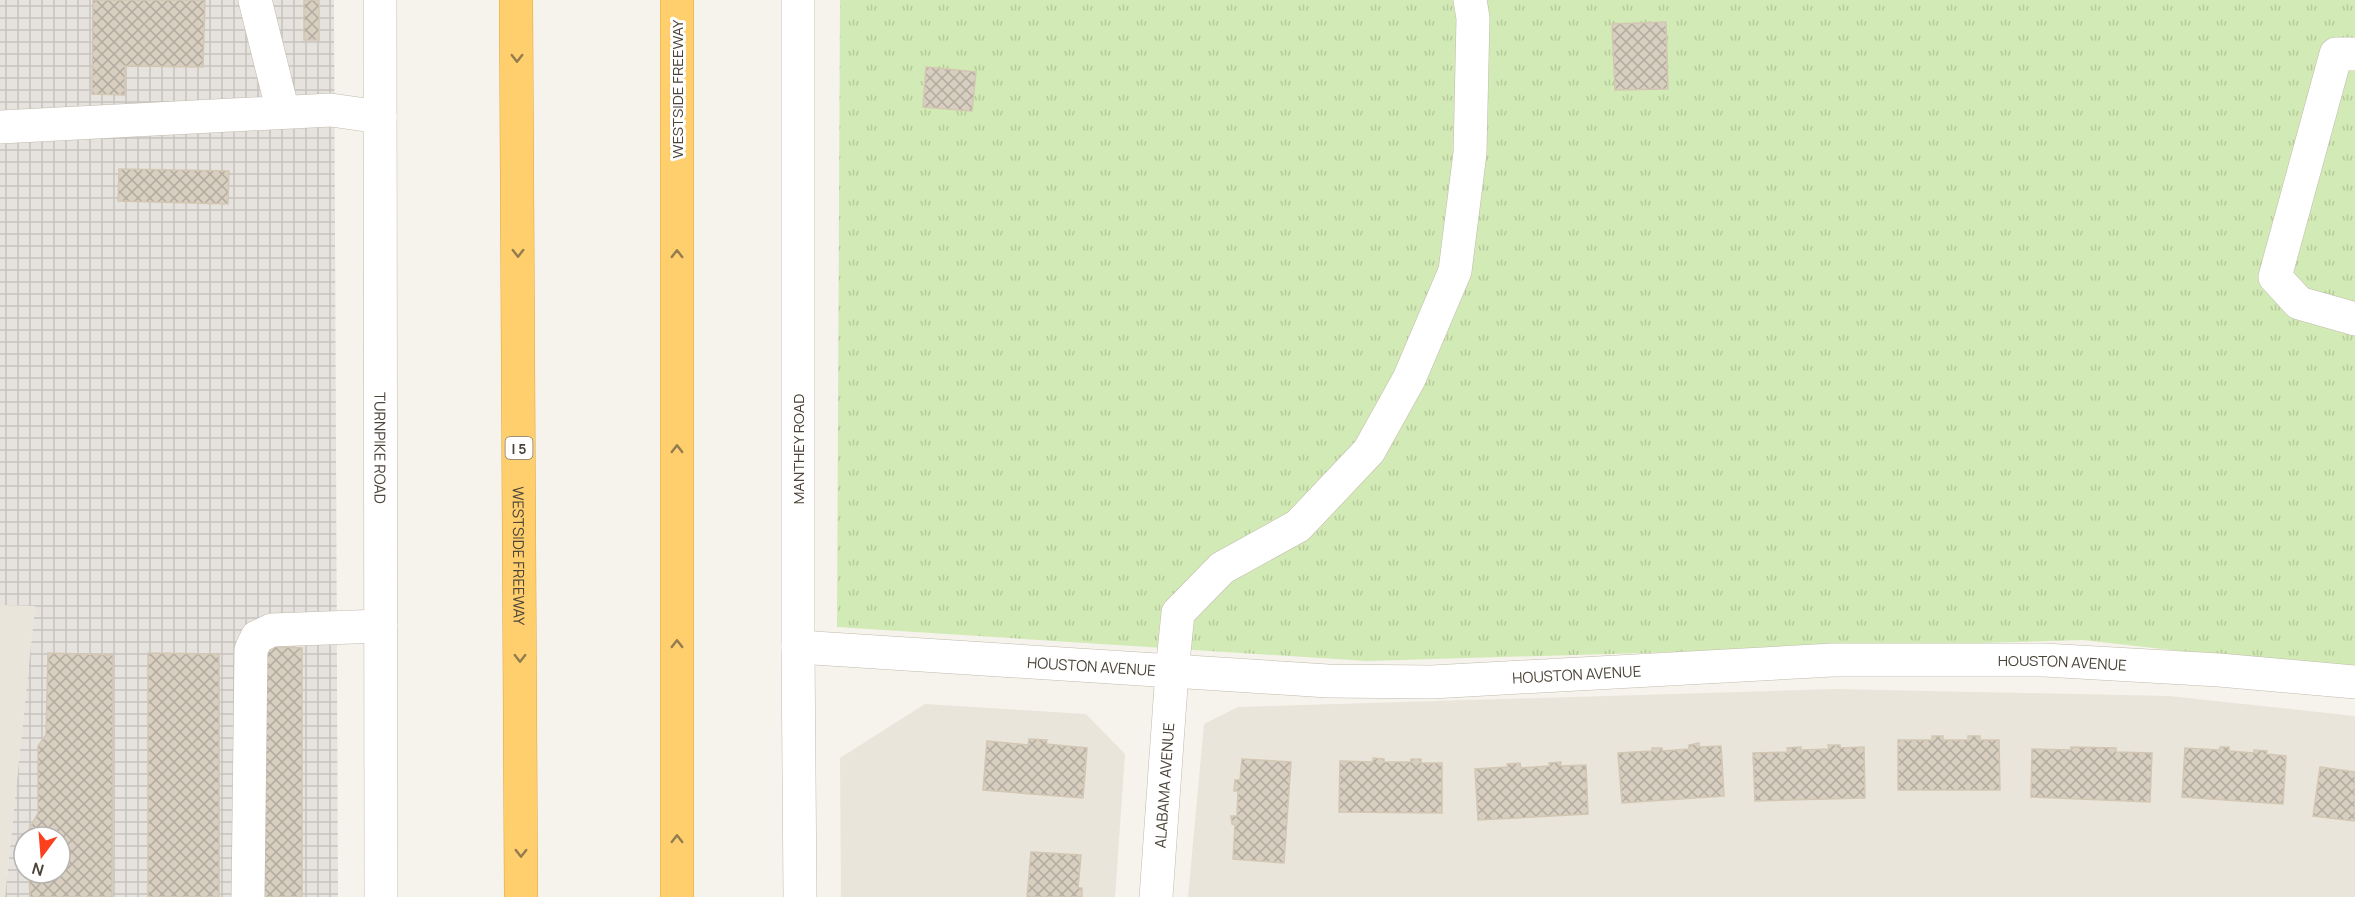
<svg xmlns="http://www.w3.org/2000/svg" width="2355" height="897" viewBox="0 0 2355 897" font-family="Manrope,sans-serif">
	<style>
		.residential { fill: #eae5da }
		.industrial { fill: url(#industrial-grid); fill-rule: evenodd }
		.grass { fill: url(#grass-tufts) }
		.building { fill: url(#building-cross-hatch); stroke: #d3c7b4; stroke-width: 1.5 }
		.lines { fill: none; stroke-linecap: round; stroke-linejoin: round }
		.minor-casing { stroke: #c2bbae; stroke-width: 34 }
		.highway-casing { stroke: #e0a43c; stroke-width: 34 }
		.minor { stroke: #fff; stroke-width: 33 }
		.highway { stroke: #ffcf6e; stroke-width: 33 }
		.oneway { stroke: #937c4e }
		.labels { text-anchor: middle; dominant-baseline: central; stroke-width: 6; stroke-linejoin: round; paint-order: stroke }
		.shield { fill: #fff; stroke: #817c74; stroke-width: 1.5 }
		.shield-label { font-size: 14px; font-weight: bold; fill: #4b4439 }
		.street-label { font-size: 15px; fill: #4b4439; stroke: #fff }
	</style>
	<defs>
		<pattern id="industrial-grid" width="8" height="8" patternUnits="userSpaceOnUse" patternTransform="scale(1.5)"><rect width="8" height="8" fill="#e6e2dd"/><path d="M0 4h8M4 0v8" fill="none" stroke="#c7c3be"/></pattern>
		<pattern id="grass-tufts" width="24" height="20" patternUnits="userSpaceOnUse" patternTransform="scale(1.5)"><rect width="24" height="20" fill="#d2eab5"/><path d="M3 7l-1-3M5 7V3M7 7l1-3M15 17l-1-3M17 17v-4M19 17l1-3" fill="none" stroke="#b6ca9c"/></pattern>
		<pattern id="building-cross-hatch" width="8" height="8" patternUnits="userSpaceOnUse" patternTransform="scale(1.5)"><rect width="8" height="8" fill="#d8cfc1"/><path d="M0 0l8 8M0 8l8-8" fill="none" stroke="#b1aa9e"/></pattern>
	</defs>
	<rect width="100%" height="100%" fill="#f6f3ec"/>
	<g class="residential">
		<polygon points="0,605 35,606 5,897 0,897"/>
		<polygon points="1836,689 2169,696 2355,716 2355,897 1188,897 1204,724 1238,707"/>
		<polygon points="925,704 1086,714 1125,754 1115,897 841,897 840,758"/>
	</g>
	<path class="industrial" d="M 0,0 L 334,0 L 338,897 L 5,897 L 35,606 L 0,605 ZM 24,837 L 60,837 L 60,873 L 24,873 Z"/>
	<polygon class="grass" points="840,0 2355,0 2355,671 2083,640 1367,661 837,627"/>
	<g class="building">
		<polygon points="93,0 205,0 203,67 125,66 125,95 92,94"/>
		<rect x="304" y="0" width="15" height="40"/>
		<polygon points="1666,22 1668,89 1615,90 1612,24"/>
		<polygon points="926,67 976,72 972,111 923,107"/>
		<polygon points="119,169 229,171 228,204 118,201"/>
		<polygon points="258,646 302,648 302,897 257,897"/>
		<polygon points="48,653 113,655 112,897 30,897 29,873 60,873 60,837 27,837 27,833 38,813 38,746 46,735"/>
		<polygon points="148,653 219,654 219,897 148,897"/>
		<polygon points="1932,736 1943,736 1943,740 1968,740 1968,736 1980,736 1980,740 1999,740 2000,790 1898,790 1898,740 1932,740"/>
		<polygon points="1029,739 1047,740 1046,744 1087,748 1083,798 983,790 987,741 1028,745"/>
		<polygon points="1699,743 1699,747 1721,746 1724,796 1622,803 1618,753 1652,751 1652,748 1662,748 1662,751 1689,749 1689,745"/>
		<polygon points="1828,745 1840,745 1840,748 1864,747 1865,798 1755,801 1753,753 1788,752 1787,748 1801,747 1801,750 1829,749"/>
		<polygon points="2071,747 2116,748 2116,752 2152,753 2150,802 2031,797 2032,749 2071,750"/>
		<polygon points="2220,747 2229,747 2229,751 2254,753 2254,750 2267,751 2266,754 2286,756 2283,804 2182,797 2185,748 2219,750"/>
		<polygon points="1373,758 1384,759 1384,762 1411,762 1411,759 1421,759 1421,763 1442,763 1442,813 1339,812 1340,761 1373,762"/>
		<polygon points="1242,759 1291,762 1284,863 1233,859 1235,825 1232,824 1231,816 1237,816 1238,791 1234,791 1235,780 1240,780"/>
		<polygon points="1561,762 1560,766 1586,765 1588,814 1478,820 1475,769 1508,767 1507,764 1520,763 1521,768 1550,766 1549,763"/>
		<polygon points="2320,767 2355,772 2355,821 2313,816"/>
		<polygon points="1031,852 1081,855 1078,888 1082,888 1082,897 1027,897"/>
	</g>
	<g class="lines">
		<g class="minor-casing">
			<g id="minor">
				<polyline points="255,0 283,112"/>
				<path id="s1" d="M 380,0 L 381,897"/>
				<polyline points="798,0 798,647 800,897"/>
				<polyline points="2355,54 2336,54 2275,277 2299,303 2355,319"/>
				<polyline points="0,127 331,110 380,117"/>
				<path id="s2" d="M 798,647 L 1328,681 L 1432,682 L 1833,660 L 2044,660 L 2219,670 L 2355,682"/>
				<polyline points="248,897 251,650 257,637 272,630 381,626"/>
				<path id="s3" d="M 1156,897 L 1172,672 L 1178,613 L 1222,568 L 1298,526 L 1369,451 L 1409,379 L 1455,271 L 1470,153 L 1473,18 L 1470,0"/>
			</g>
		</g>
		<g class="highway-casing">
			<g id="highway">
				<path id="s4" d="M 516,0 L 521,897"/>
				<polyline points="677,897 677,0"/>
			</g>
		</g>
		<use href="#minor" class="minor"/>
		<use href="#highway" class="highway"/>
	</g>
	<defs><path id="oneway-chevron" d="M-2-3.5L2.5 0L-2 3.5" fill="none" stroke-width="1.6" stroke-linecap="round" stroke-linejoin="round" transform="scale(1.5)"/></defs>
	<g class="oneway">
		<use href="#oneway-chevron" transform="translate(517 58) rotate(90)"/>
		<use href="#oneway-chevron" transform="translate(518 253) rotate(90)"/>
		<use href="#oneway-chevron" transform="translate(677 254) rotate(-90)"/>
		<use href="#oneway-chevron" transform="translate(677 449) rotate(-90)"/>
		<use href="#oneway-chevron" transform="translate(677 644) rotate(-90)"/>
		<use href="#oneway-chevron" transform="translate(520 658) rotate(90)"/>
		<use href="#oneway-chevron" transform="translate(677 839) rotate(-90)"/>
		<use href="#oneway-chevron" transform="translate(521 853) rotate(90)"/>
	</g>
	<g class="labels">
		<rect class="shield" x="505.5" y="437" width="27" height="22" rx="4.5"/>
		<g class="shield-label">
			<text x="519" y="448">I 5</text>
		</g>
		<g class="street-label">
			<text transform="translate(677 89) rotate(-90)">WESTSIDE FREEWAY</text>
			<text stroke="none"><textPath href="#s1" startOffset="448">TURNPIKE ROAD</textPath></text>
			<text transform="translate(798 449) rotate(-90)">MANTHEY ROAD</text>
			<text stroke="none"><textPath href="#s4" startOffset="556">WESTSIDE FREEWAY</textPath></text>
			<text stroke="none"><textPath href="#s2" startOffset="1266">HOUSTON AVENUE</textPath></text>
			<text stroke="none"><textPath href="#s2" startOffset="294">HOUSTON AVENUE</textPath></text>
			<text stroke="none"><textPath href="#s2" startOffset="780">HOUSTON AVENUE</textPath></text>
			<text stroke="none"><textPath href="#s3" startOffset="112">ALABAMA AVENUE</textPath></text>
		</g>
	</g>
	<g transform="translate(42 855) rotate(196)"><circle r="28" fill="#ffffff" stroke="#b7b4b0" stroke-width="1.5"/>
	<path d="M0-4.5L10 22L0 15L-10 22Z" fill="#fc3f1d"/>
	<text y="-9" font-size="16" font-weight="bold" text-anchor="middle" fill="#4b4439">N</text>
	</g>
</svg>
